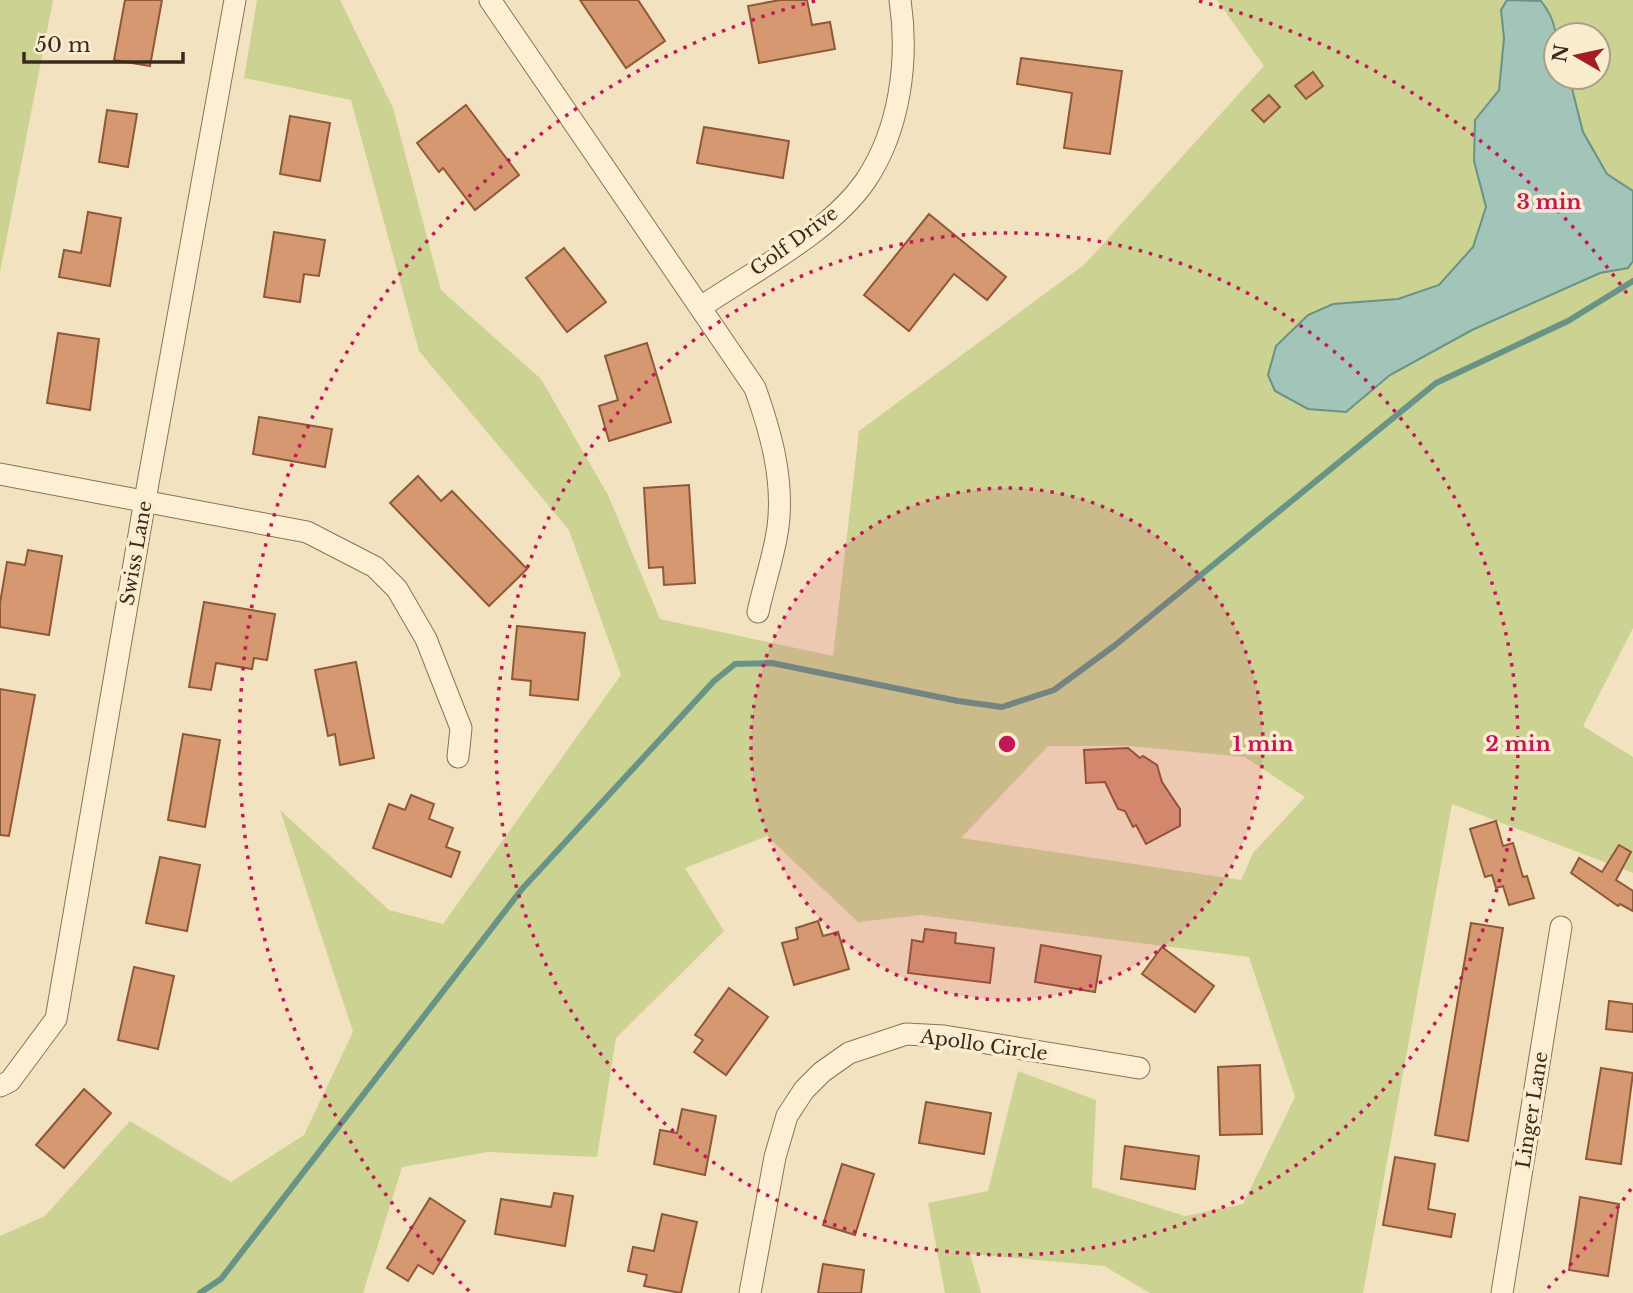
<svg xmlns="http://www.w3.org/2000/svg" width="1633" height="1293" viewBox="0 0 1633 1293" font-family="'Libre Baskerville',serif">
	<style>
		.green { fill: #ccd292; fill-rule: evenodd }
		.water { fill: #a2c4b9; stroke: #689387; stroke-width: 2 }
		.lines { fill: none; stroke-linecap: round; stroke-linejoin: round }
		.stream { stroke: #689387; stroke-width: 6 }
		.building { fill: #d59870; stroke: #8f5938; stroke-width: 2 }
		.minor-casing { stroke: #8d7255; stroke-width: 23 }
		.minor { stroke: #fcefd3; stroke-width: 21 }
		.ring { fill: none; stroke: #c2185b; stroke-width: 3.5; stroke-dasharray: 3.5 7 }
		.labels { text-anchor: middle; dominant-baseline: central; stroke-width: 7; stroke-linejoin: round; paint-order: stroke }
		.street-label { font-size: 19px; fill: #3b2a1b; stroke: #f9eccf }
		.centre { fill: #c2185b; stroke: #f9eccf; stroke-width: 3.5 }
		.ring-label { font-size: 21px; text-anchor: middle; font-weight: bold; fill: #c2185b; stroke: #f9eccf; stroke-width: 7; stroke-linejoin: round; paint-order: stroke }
	</style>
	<rect width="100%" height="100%" fill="#f3e2bf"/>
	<g class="green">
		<polygon points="0,0 53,0 0,272"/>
		<path d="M 257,0 L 340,0 L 393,108 L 441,290 L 541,379 L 608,495 L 660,619 L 833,656 L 859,431 L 1085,264 L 1264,66 L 1217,0 L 1633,0 L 1633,628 L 1583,726 L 1633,757 L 1633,873 L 1452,804 L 1363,1293 L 1150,1293 L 1104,1266 L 970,1254 L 981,1293 L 945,1293 L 928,1203 L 988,1191 L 1018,1071 L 1096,1100 L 1092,1187 L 1185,1216 L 1243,1204 L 1295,1097 L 1249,957 L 921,915 L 858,922 L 767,836 L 685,868 L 724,931 L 616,1038 L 597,1157 L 488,1152 L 402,1167 L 363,1293 L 0,1293 L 0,1236 L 45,1216 L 130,1121 L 231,1182 L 304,1135 L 353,1032 L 280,810 L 389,910 L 443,924 L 621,675 L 569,530 L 419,351 L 351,100 L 244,78 ZM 1556,35 L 1598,35 L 1598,77 L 1556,77 ZM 1048,746 L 1130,746 L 1245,757 L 1305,797 L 1253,853 L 1241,880 L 961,838 Z"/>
	</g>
	<path class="water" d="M 1507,0 L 1541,1 C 1561,26 1556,45 1556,77 L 1569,77 L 1583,132 L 1607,174 L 1633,191 L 1633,261 L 1628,268 L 1600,273 L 1472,330 L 1390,375 L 1346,412 L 1308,409 L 1275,391 L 1268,375 L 1276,346 L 1308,315 L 1333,304 L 1398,299 L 1439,285 L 1473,247 L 1486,207 L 1474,161 L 1475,120 L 1499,90 L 1504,38 L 1501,10 Z"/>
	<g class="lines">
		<polyline class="stream" points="200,1293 221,1279 522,889 714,681 735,664 772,663 958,701 1002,707 1054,690 1114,646 1436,383 1568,321 1633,281"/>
	</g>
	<g class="building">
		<polygon points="125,0 162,0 150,66 114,60"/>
		<polygon points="580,0 638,0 665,41 626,68"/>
		<polygon points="780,0 807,0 812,25 830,22 835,49 759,63 748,6"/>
		<polygon points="1021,58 1122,71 1110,154 1064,148 1072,93 1017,84"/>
		<polygon points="1313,72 1323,86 1306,99 1295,86"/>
		<polygon points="1269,95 1280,107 1264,122 1252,110"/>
		<polygon points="466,105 519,175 475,210 443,168 439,172 417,143"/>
		<polygon points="107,110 137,114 128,167 99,162"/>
		<polygon points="290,116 330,123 320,181 280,174"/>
		<polygon points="704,127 789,141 783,178 697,163"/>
		<polygon points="88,212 121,218 110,286 59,277 64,250 81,253"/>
		<polygon points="929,214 1006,277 987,300 954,274 909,331 864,295"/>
		<polygon points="274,232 325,240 319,276 304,274 300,302 264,297"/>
		<polygon points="564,248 606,302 567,332 526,278"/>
		<polygon points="58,333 99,339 90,410 47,403"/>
		<polygon points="647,343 671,422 609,441 599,406 618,400 605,356"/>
		<polygon points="259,417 332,429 325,467 253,454"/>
		<polygon points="418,476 441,501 452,491 527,569 489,606 390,503"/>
		<polygon points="689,485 695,583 664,585 663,567 649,568 644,488"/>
		<polygon points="28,550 62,556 49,635 0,627 0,603 7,562 25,565"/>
		<polygon points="204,602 275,614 267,660 254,658 252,669 216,663 211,690 189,687"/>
		<polygon points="517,626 585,633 578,700 530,695 531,681 512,679"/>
		<polygon points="356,662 374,758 340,765 335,734 328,736 315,670"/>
		<polygon points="0,689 35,695 9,836 0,835"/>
		<polygon points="183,734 220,740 205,827 168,820"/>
		<polygon points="1128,748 1140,758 1143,756 1157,765 1162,782 1180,809 1180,826 1146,844 1136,825 1133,827 1125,811 1118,809 1105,782 1086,783 1084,750"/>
		<polygon points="411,795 434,804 429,819 453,828 446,847 460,852 451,877 373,848 389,804 405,810"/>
		<polygon points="1496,821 1503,846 1513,843 1523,877 1527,876 1534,898 1509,905 1503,886 1496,888 1492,875 1485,877 1470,829"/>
		<polygon points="1619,845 1631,852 1616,880 1633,891 1633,911 1620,904 1618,906 1571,873 1579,858 1602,872"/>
		<polygon points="160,857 200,865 187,931 146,923"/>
		<polygon points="818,921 823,936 838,932 849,969 794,985 782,943 798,939 796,928"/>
		<polygon points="1471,923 1503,928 1468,1141 1435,1135"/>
		<polygon points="925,929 956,933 955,943 994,948 990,983 908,973 912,940 923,942"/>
		<polygon points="1041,945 1101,956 1095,992 1035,982"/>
		<polygon points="1162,947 1214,986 1195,1012 1142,974"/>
		<polygon points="134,967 174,976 158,1049 118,1040"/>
		<polygon points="729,988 768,1017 726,1075 694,1052 703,1040 695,1035"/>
		<polygon points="1609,1001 1633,1004 1633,1032 1606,1029"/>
		<polygon points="1260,1065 1262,1134 1220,1135 1218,1067"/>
		<polygon points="1601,1068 1633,1073 1621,1164 1586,1159"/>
		<polygon points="84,1089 111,1113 64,1168 36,1145"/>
		<polygon points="926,1102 991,1113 984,1154 919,1143"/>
		<polygon points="682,1109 716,1116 705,1175 654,1164 660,1130 677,1133"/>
		<polygon points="1125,1146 1199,1156 1195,1189 1121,1179"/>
		<polygon points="1395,1157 1435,1164 1428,1209 1455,1214 1451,1237 1383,1225"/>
		<polygon points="842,1164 874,1174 855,1235 823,1225"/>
		<polygon points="554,1193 573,1196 565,1246 495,1234 501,1199 551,1207"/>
		<polygon points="1580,1197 1619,1204 1608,1276 1569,1270"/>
		<polygon points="430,1198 465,1221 433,1274 418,1265 408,1281 387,1268"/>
		<polygon points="662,1214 697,1222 681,1293 644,1286 647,1275 628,1271 633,1247 654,1251"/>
		<polygon points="823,1264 864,1270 861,1293 818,1293"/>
	</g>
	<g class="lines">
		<g class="minor-casing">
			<g id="minor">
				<path d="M 490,0 L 755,388 C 771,433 784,479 778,527 C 774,556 764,584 758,612"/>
				<path d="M 701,307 C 752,272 831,232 866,180 C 900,129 909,60 900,0"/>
				<polyline points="0,474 307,532 375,567 397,589 426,639 461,728 458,757"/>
				<polyline points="0,1086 10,1081 56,1019 145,500 235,0"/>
				<polyline points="750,1293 775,1157 787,1116 804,1090 822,1072 849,1053 906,1034 944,1036 1139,1068"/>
				<polyline points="1502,1293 1561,927"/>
			</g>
		</g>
		<use href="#minor" class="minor"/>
	</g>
	<circle cx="1007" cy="744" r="256" fill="#c2185b" fill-opacity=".12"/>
	<g class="ring">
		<circle cx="1007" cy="744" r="256"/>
		<circle cx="1007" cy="744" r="511"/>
		<path d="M1631 1189A767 767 0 0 1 1545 1291M469 1291A767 767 0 0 1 815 1M1199 1A767 767 0 0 1 1631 299"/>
	</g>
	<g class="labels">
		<g class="street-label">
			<text transform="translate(794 241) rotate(-36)">Golf Drive</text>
			<text transform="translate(136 553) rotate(-80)">Swiss Lane</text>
			<text transform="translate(984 1045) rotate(8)">Apollo Circle</text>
			<text transform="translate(1532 1110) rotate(-81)">Linger Lane</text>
		</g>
	</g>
	<circle cx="1007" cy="744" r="10" class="centre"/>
	<g class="ring-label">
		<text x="1549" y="209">3 min</text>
		<text x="1263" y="751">1 min</text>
		<text x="1518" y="751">2 min</text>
	</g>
	<g transform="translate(1577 56) rotate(279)"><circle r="33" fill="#f9eccf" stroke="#ad9e87" stroke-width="2"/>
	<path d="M0-5L12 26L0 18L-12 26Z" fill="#a31e22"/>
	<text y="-10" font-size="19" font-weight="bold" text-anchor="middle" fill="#3b2a1b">N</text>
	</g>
	<path d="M24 52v10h159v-10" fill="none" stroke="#3b2a1b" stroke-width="3.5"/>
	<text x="35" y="52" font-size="21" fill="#3b2a1b" stroke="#f9eccf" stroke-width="5" paint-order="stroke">50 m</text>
</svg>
